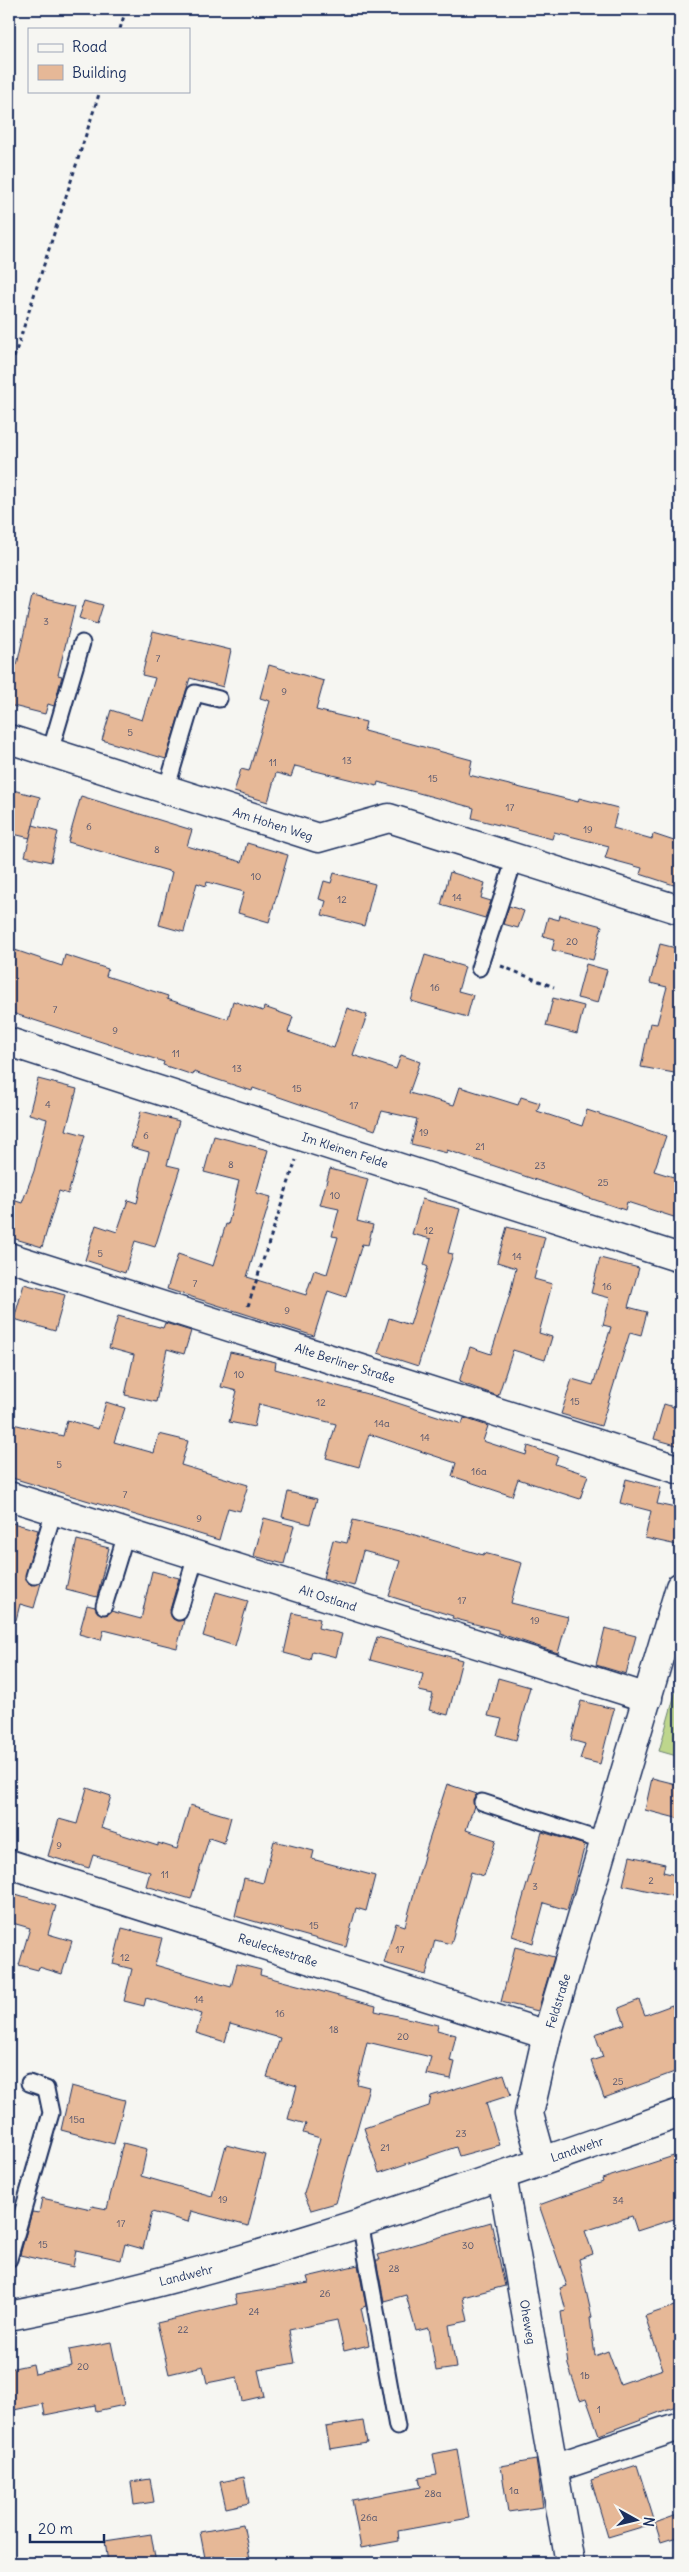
<svg xmlns="http://www.w3.org/2000/svg" width="689" height="2572" viewBox="0 0 689 2572" font-family="Delius,sans-serif">
	<style>
		.green { fill: #bdd68c; stroke: #6c8275 }
		.building { fill: #e6b897; stroke: #1b2f5e }
		.lines { fill: none; stroke-linecap: round; stroke-linejoin: round }
		.lane-casing { stroke: #1b2f5e; stroke-width: 19 }
		.street-casing { stroke: #1b2f5e; stroke-width: 31 }
		.secondary-casing { stroke: #1b2f5e; stroke-width: 31 }
		.path { stroke: #1b2f5e; stroke-width: 3; stroke-dasharray: 4 4; stroke-linecap: butt }
		.lane { stroke: #f6f6f2; stroke-width: 15 }
		.street { stroke: #f6f6f2; stroke-width: 28 }
		.secondary { stroke: #f6f6f2; stroke-width: 28 }
		.labels { text-anchor: middle; dominant-baseline: central; stroke-width: 4; stroke-linejoin: round; paint-order: stroke }
		.number-label { font-size: 10px; fill: #4e516c }
		.street-label { font-size: 12px; fill: #1b2f5e; stroke: #f6f6f2 }
	</style>
	<rect width="100%" height="100%" fill="#f6f6f2"/>
	<filter id="ink" filterUnits="userSpaceOnUse"><feTurbulence type="fractalNoise" baseFrequency=".02" numOctaves="2"/><feDisplacementMap in="SourceGraphic" scale="10" xChannelSelector="R" yChannelSelector="G"/><feConvolveMatrix kernelMatrix="1 2 1 2 8 2 1 2 1" color-interpolation-filters="sRGB"/></filter>
	<g filter="url(#ink)">
		<polygon class="green" points="680,1676 680,1757 659,1751"/>
		<g class="building">
			<polygon points="32,596 75,606 58,675 62,676 54,706 48,704 45,714 9,705 9,674 12,663 17,665"/>
			<polygon points="85,600 103,605 97,624 79,618"/>
			<polygon points="153,631 231,650 223,687 190,678 166,759 102,740 111,710 142,720 155,678 142,675"/>
			<polygon points="269,665 324,681 316,710 366,722 364,731 472,760 469,775 578,802 579,798 618,808 613,828 652,839 653,834 680,843 680,887 640,874 642,868 605,858 609,846 554,832 552,839 472,818 474,808 378,782 377,786 295,766 291,777 276,773 268,802 234,792 241,769 249,771 270,701 260,698"/>
			<polygon points="9,789 40,797 30,838 9,833"/>
			<polygon points="81,796 192,830 187,846 242,862 247,843 288,855 269,922 238,913 244,892 207,882 206,886 197,883 184,932 159,925 172,872 68,842"/>
			<polygon points="33,825 58,832 51,862 25,856"/>
			<polygon points="450,872 485,883 481,898 491,901 485,918 441,905"/>
			<polygon points="334,873 375,884 364,926 322,915 326,901 319,899 324,881 331,883"/>
			<polygon points="509,906 524,911 518,928 503,924"/>
			<polygon points="560,915 602,926 593,960 552,950 555,939 543,936 548,917 559,920"/>
			<polygon points="660,944 680,949 680,1074 641,1067 650,1023 657,1024 667,987 650,983"/>
			<polygon points="9,948 62,966 65,955 108,969 106,976 168,996 167,999 228,1019 233,1001 263,1011 264,1007 293,1017 288,1032 334,1048 347,1008 367,1015 353,1055 396,1069 401,1055 420,1062 409,1093 454,1105 460,1087 518,1105 521,1097 540,1103 537,1111 582,1126 587,1110 666,1136 654,1171 680,1179 680,1219 627,1202 625,1210 447,1150 447,1153 411,1144 417,1119 382,1111 375,1130 253,1088 252,1091 194,1072 193,1075 163,1065 164,1062 9,1012"/>
			<polygon points="425,955 465,967 458,991 473,995 467,1017 411,1001"/>
			<polygon points="586,964 607,970 598,1003 577,998"/>
			<polygon points="553,998 584,1006 577,1034 546,1026"/>
			<polygon points="38,1079 77,1089 66,1130 85,1135 68,1194 59,1191 42,1247 9,1237 9,1212 13,1200 22,1203 34,1171 47,1119 29,1114"/>
			<polygon points="141,1111 179,1121 167,1165 180,1168 155,1247 135,1241 125,1273 85,1260 96,1225 117,1232 128,1200 137,1203 149,1152 131,1147"/>
			<polygon points="214,1136 268,1150 256,1193 271,1197 247,1277 306,1295 314,1270 327,1274 338,1237 332,1236 339,1209 320,1205 330,1169 368,1179 357,1221 373,1225 368,1245 362,1244 346,1297 328,1291 314,1336 167,1289 178,1254 213,1266 226,1224 228,1225 239,1181 204,1172"/>
			<polygon points="422,1199 460,1209 448,1253 453,1254 418,1366 378,1353 389,1318 410,1325 428,1267 424,1265 431,1239 412,1234"/>
			<polygon points="507,1227 545,1237 534,1279 552,1284 539,1333 552,1337 545,1360 513,1350 498,1396 459,1382 470,1347 491,1354 510,1294 516,1268 497,1262"/>
			<polygon points="600,1258 639,1268 628,1307 647,1312 641,1335 630,1332 601,1426 561,1414 572,1379 593,1385 611,1327 603,1325 610,1298 591,1293"/>
			<polygon points="24,1284 65,1295 55,1331 14,1319"/>
			<polygon points="118,1316 163,1328 165,1323 191,1331 184,1354 167,1349 156,1402 125,1395 134,1355 109,1348"/>
			<polygon points="230,1352 276,1362 275,1369 382,1398 462,1424 464,1418 488,1426 483,1441 526,1455 528,1446 558,1456 555,1464 588,1475 580,1499 518,1479 512,1496 452,1476 456,1463 369,1434 359,1467 326,1458 336,1424 259,1404 254,1427 229,1422 237,1391 221,1387"/>
			<polygon points="106,1402 125,1408 114,1442 154,1453 159,1434 188,1441 181,1465 248,1485 240,1511 228,1508 219,1540 9,1477 9,1423 63,1436 67,1420 98,1429"/>
			<polygon points="664,1404 680,1409 680,1446 654,1439"/>
			<polygon points="626,1479 661,1488 657,1504 680,1509 680,1532 677,1545 645,1538 651,1511 620,1503"/>
			<polygon points="288,1492 317,1499 310,1524 282,1517"/>
			<polygon points="264,1518 294,1526 284,1564 254,1556"/>
			<polygon points="353,1520 408,1533 483,1555 484,1553 522,1563 511,1603 568,1617 558,1653 498,1633 498,1630 452,1618 453,1616 389,1596 400,1561 363,1551 354,1586 323,1578 333,1540 347,1543"/>
			<polygon points="9,1522 38,1530 25,1578 31,1585 41,1583 34,1608 20,1604 16,1620 9,1619"/>
			<polygon points="77,1540 109,1548 97,1597 66,1589"/>
			<polygon points="152,1571 179,1578 170,1610 173,1619 177,1621 184,1620 177,1648 104,1630 101,1640 79,1634 87,1605 95,1607 102,1615 111,1611 141,1619"/>
			<polygon points="216,1592 248,1601 235,1646 203,1636"/>
			<polygon points="293,1613 320,1619 318,1628 342,1634 336,1657 312,1651 310,1660 284,1653"/>
			<polygon points="605,1628 636,1636 626,1674 596,1665"/>
			<polygon points="377,1637 462,1660 448,1715 429,1710 433,1694 419,1691 423,1674 370,1660"/>
			<polygon points="498,1678 530,1687 516,1740 497,1735 502,1719 488,1716"/>
			<polygon points="581,1701 614,1709 600,1764 580,1759 585,1744 571,1740"/>
			<polygon points="652,1778 680,1785 680,1819 645,1810"/>
			<polygon points="447,1784 477,1794 473,1799 474,1806 466,1830 496,1840 484,1876 471,1872 451,1944 435,1940 426,1975 384,1963 396,1923 405,1926 424,1856"/>
			<polygon points="87,1788 111,1796 101,1828 158,1846 158,1843 177,1849 190,1805 231,1817 224,1843 209,1838 191,1899 146,1886 150,1872 93,1855 89,1868 48,1856 59,1819 77,1824"/>
			<polygon points="542,1832 585,1845 567,1910 544,1903 533,1943 512,1936"/>
			<polygon points="274,1841 314,1851 312,1859 375,1876 366,1911 356,1908 346,1947 235,1916 244,1878 263,1883"/>
			<polygon points="630,1856 665,1864 663,1872 680,1876 680,1898 623,1885"/>
			<polygon points="9,1892 56,1906 48,1934 72,1941 62,1974 39,1967 38,1970 19,1965 30,1928 9,1922"/>
			<polygon points="122,1928 162,1938 155,1965 231,1987 237,1964 261,1970 260,1975 376,2006 375,2011 438,2025 437,2030 456,2035 450,2061 455,2062 451,2079 426,2074 431,2057 367,2042 357,2084 369,2087 336,2203 311,2210 304,2194 320,2138 303,2133 306,2124 288,2119 297,2086 267,2077 280,2038 230,2024 225,2042 196,2033 202,2014 146,1998 144,2006 124,2001 132,1969 113,1964"/>
			<polygon points="515,1947 554,1957 538,2011 501,2002"/>
			<polygon points="639,2000 645,2015 672,2005 680,2029 680,2070 604,2098 591,2061 603,2057 595,2034 625,2024 619,2008"/>
			<polygon points="504,2074 511,2095 486,2103 499,2145 459,2156 456,2147 379,2173 364,2128 429,2106 431,2096"/>
			<polygon points="71,2086 125,2100 114,2144 61,2130"/>
			<polygon points="123,2143 147,2149 141,2176 212,2196 226,2145 266,2155 248,2226 191,2211 188,2222 152,2212 143,2249 125,2244 121,2260 76,2250 73,2267 20,2255 32,2212 39,2213 42,2198 91,2209 92,2206 107,2209"/>
			<polygon points="680,2154 680,2217 637,2231 632,2216 585,2231 593,2254 579,2259 592,2317 590,2318 595,2356 608,2351 620,2384 663,2369 645,2316 680,2304 680,2409 677,2410 676,2406 599,2435 586,2398 580,2400 568,2365 561,2312 566,2311 560,2288 567,2286 539,2205 603,2182 602,2179"/>
			<polygon points="491,2222 505,2286 463,2297 468,2321 449,2325 456,2368 436,2371 429,2328 416,2331 406,2295 384,2301 376,2260 380,2260 378,2255"/>
			<polygon points="358,2265 366,2306 361,2308 369,2345 344,2351 337,2320 289,2330 295,2363 258,2370 264,2396 242,2401 237,2377 207,2383 203,2366 169,2374 157,2323 237,2304 235,2295 309,2283 307,2277"/>
			<polygon points="111,2342 124,2405 96,2411 95,2405 45,2415 43,2404 9,2411 9,2369 33,2364 35,2374 72,2366 69,2350"/>
			<polygon points="363,2421 367,2443 330,2449 326,2427"/>
			<polygon points="457,2449 469,2518 398,2531 399,2541 361,2548 352,2500 421,2487 419,2478 437,2475 433,2454"/>
			<polygon points="536,2460 543,2507 508,2512 501,2466"/>
			<polygon points="637,2465 655,2523 608,2537 591,2480"/>
			<polygon points="244,2477 249,2503 226,2508 220,2482"/>
			<polygon points="150,2479 154,2502 134,2505 131,2482"/>
			<polygon points="680,2514 680,2536 661,2542 655,2523"/>
			<polygon points="243,2524 251,2563 215,2563 214,2556 205,2558 200,2532"/>
			<polygon points="151,2534 156,2563 108,2563 105,2541"/>
		</g>
		<g class="lines">
			<g class="lane-casing">
				<g id="lane">
					<polyline points="50,752 82,643"/>
					<polyline points="166,790 195,693 219,699"/>
					<polyline points="479,968 515,858"/>
					<polyline points="34,1576 54,1511"/>
					<polyline points="104,1606 126,1534"/>
					<polyline points="179,1612 196,1556"/>
					<polyline points="482,1802 605,1842"/>
					<polyline points="360,2222 397,2427"/>
					<polyline points="9,2259 51,2113 46,2089 29,2083"/>
				</g>
			</g>
			<g class="street-casing">
				<g id="street">
					<polyline points="9,739 318,838 389,818 680,910"/>
					<polyline points="9,1042 680,1258"/>
					<polyline points="9,1257 680,1470"/>
					<polyline points="9,1496 648,1698"/>
					<polyline points="9,1864 547,2035"/>
					<polyline points="542,2161 529,2114 547,2035 680,1587"/>
					<polyline points="502,2176 570,2563"/>
					<polyline points="554,2468 680,2426"/>
				</g>
			</g>
			<g class="secondary-casing">
				<path id="secondary" d="M 9,2316 C 239,2272 460,2190 680,2113"/>
			</g>
			<g class="path">
				<polyline points="120,29 126,9"/>
				<polyline points="9,373 100,91"/>
				<polyline points="501,966 554,987"/>
				<polyline points="248,1306 296,1160"/>
			</g>
			<use href="#lane" class="lane"/>
			<use href="#street" class="street"/>
			<use href="#secondary" class="secondary"/>
		</g>
	</g>
	<g class="labels">
		<g class="number-label">
			<text x="46" y="621">3</text>
			<text x="158" y="658">7</text>
			<text x="284" y="691">9</text>
			<text x="130" y="732">5</text>
			<text x="347" y="760">13</text>
			<text x="273" y="762">11</text>
			<text x="433" y="778">15</text>
			<text x="510" y="807">17</text>
			<text x="89" y="826">6</text>
			<text x="588" y="829">19</text>
			<text x="157" y="849">8</text>
			<text x="256" y="876">10</text>
			<text x="457" y="897">14</text>
			<text x="342" y="899">12</text>
			<text x="572" y="941">20</text>
			<text x="435" y="987">16</text>
			<text x="55" y="1009">7</text>
			<text x="115" y="1030">9</text>
			<text x="176" y="1053">11</text>
			<text x="237" y="1068">13</text>
			<text x="297" y="1088">15</text>
			<text x="48" y="1104">4</text>
			<text x="354" y="1105">17</text>
			<text x="424" y="1132">19</text>
			<text x="146" y="1135">6</text>
			<text x="480" y="1146">21</text>
			<text x="231" y="1164">8</text>
			<text x="540" y="1165">23</text>
			<text x="603" y="1182">25</text>
			<text x="335" y="1195">10</text>
			<text x="429" y="1230">12</text>
			<text x="100" y="1253">5</text>
			<text x="517" y="1256">14</text>
			<text x="195" y="1283">7</text>
			<text x="607" y="1286">16</text>
			<text x="287" y="1310">9</text>
			<text x="239" y="1374">10</text>
			<text x="575" y="1401">15</text>
			<text x="321" y="1402">12</text>
			<text x="382" y="1423">14a</text>
			<text x="425" y="1437">14</text>
			<text x="59" y="1464">5</text>
			<text x="479" y="1471">16a</text>
			<text x="125" y="1494">7</text>
			<text x="199" y="1518">9</text>
			<text x="462" y="1600">17</text>
			<text x="535" y="1620">19</text>
			<text x="59" y="1845">9</text>
			<text x="165" y="1874">11</text>
			<text x="651" y="1880">2</text>
			<text x="535" y="1886">3</text>
			<text x="314" y="1925">15</text>
			<text x="400" y="1949">17</text>
			<text x="125" y="1957">12</text>
			<text x="199" y="1999">14</text>
			<text x="280" y="2013">16</text>
			<text x="334" y="2029">18</text>
			<text x="403" y="2036">20</text>
			<text x="618" y="2081">25</text>
			<text x="77" y="2119">15a</text>
			<text x="461" y="2133">23</text>
			<text x="385" y="2147">21</text>
			<text x="223" y="2199">19</text>
			<text x="618" y="2200">34</text>
			<text x="121" y="2223">17</text>
			<text x="43" y="2244">15</text>
			<text x="468" y="2245">30</text>
			<text x="394" y="2268">28</text>
			<text x="325" y="2293">26</text>
			<text x="254" y="2311">24</text>
			<text x="183" y="2329">22</text>
			<text x="83" y="2366">20</text>
			<text x="585" y="2375">1b</text>
			<text x="599" y="2409">1</text>
			<text x="514" y="2490">1a</text>
			<text x="433" y="2493">28a</text>
			<text x="369" y="2517">26a</text>
		</g>
		<g class="street-label">
			<text transform="translate(273 824) rotate(18)">Am Hohen Weg</text>
			<text transform="translate(345 1150) rotate(18)">Im Kleinen Felde</text>
			<text transform="translate(345 1363) rotate(18)">Alte Berliner Straße</text>
			<text transform="translate(328 1598) rotate(18)">Alt Ostland</text>
			<text transform="translate(278 1950) rotate(18)">Reuleckestraße</text>
			<text transform="translate(558 2001) rotate(-73)">Feldstraße</text>
			<text transform="translate(577 2149) rotate(-19)">Landwehr</text>
			<text transform="translate(186 2275) rotate(-14)">Landwehr</text>
			<text transform="translate(528 2322) rotate(80)">Oheweg</text>
		</g>
	</g>
	<rect width="689" height="2572" fill="none" stroke="#f6f6f2" stroke-width="30"/>
	<rect x="15" y="15" width="659" height="2542" fill="none" stroke="#1b2f5e" stroke-width="2" filter="url(#ink)"/>
	<rect x="28" y="28" width="162" height="65" fill="#f6f6f2" stroke="#9ea6b7"/>
	<rect x="38" y="44" width="25" height="8" fill="#f6f6f2" stroke="#9ea6b7"/>
	<text x="72" y="52" font-size="15" fill="#1b2f5e">Road</text>
	<rect x="38" y="65" width="25" height="15" fill="#e6b897" stroke="#9ea6b7"/>
	<text x="72" y="78" font-size="15" fill="#1b2f5e">Building</text>
	<g transform="translate(636 2520) rotate(98)" stroke="#f6f6f2" stroke-width="4" paint-order="stroke">
	<path d="M0-4L9 19L0 12L-9 19Z" fill="#1b2f5e"/>
	<text y="-8" font-size="14" font-weight="bold" text-anchor="middle" fill="#1b2f5e">N</text>
	</g>
	<path d="M30 2534v8h74v-8" fill="none" stroke="#1b2f5e" stroke-width="2.5"/>
	<text x="38" y="2534" font-size="15" fill="#1b2f5e" stroke="#f6f6f2" stroke-width="4" paint-order="stroke">20 m</text>
</svg>
